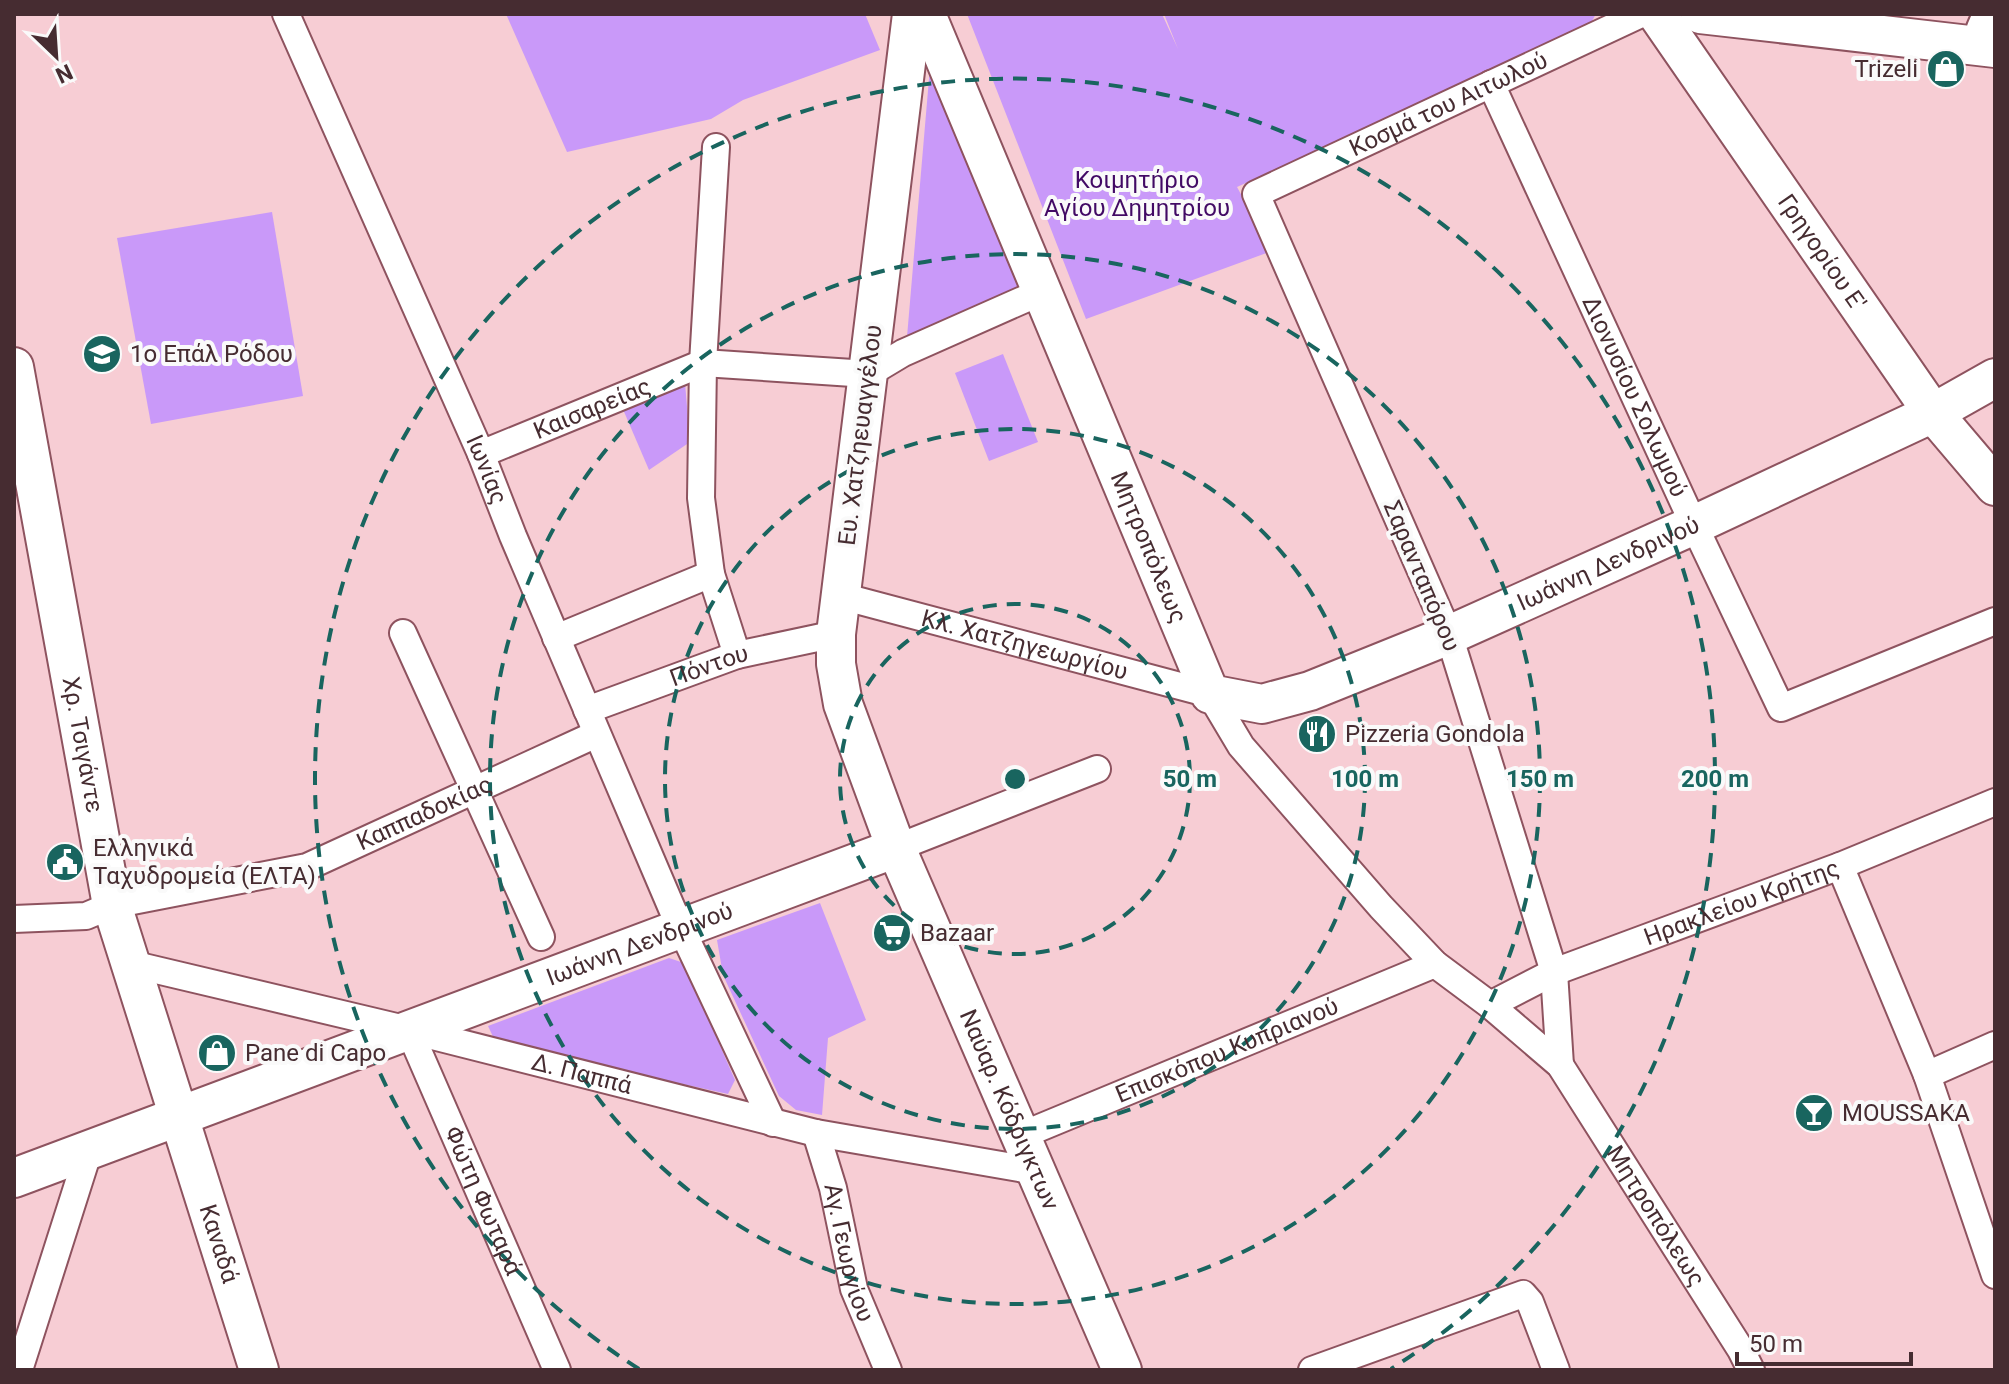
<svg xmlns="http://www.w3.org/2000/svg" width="2009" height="1384" viewBox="0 0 2009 1384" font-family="Roboto,sans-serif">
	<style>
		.green { fill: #c999f9 }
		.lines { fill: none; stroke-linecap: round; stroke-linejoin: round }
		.street-casing { stroke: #8e535f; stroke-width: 30 }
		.secondary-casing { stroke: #8e535f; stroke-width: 42 }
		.street { stroke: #fff; stroke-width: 26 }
		.secondary { stroke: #fff; stroke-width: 38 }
		.ring { fill: none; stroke: #19655f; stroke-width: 4; stroke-dasharray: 14 10 }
		.labels { text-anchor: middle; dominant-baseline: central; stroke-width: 8; stroke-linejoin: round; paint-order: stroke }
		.poi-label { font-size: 24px; fill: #462c31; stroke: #fafafa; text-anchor: start }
		.street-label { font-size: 24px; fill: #462c31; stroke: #fafafa }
		.park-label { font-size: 24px; fill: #420a65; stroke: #fafafa }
		.centre { fill: #19655f; stroke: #fafafa; stroke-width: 4 }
		.ring-label { font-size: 24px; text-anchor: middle; font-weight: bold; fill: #19655f; stroke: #fafafa; stroke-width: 8; stroke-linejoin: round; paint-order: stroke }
	</style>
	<rect width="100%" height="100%" fill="#f7cdd4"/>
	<g class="green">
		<polygon points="506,14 865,14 880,50 743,100 711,119 567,152"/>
		<polygon points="967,14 1162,14 1178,49 1164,14 1596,14 1589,26 1237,187 1272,251 1086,319"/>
		<polygon points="930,67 1026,289 907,337"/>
		<polygon points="272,212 303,396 151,424 117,238"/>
		<polygon points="1003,354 1038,442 989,461 955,373"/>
		<polygon points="685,383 690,442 649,470 622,407"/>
		<polygon points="820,903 866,1020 828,1038 822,1115 796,1110 779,1096 723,975 717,940"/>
		<polygon points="669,958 684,963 735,1080 728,1094 496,1043 488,1026"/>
	</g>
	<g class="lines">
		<g class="street-casing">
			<g id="street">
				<path id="s1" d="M 286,14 L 481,454 L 513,536 L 673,911 L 773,1123"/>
				<polyline points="1977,46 1980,28 1986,14"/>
				<path id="s2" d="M 1491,84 L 1694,525 L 1781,708 L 1995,621"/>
				<polyline points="716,147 703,363 701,498 711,574 737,655"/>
				<path id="s3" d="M 481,454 L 703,363 L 868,374 L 903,353 L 1043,291"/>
				<path id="s4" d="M 841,596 L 1210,694 L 1241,746 L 1381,907 L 1435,964 L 1490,1005 L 1560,1065 L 1741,1350 L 1751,1370"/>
				<polyline points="403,633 541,937"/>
				<polyline points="556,638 711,574"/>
				<path id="s5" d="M 587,710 L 737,655 L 836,634"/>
				<polyline points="896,848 1097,769"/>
				<polyline points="1840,866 1927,1075 1995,1275"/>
				<path id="s6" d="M 14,919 L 86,916 L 112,905 L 307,867 L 590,737"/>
				<path id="s7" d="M 131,964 L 409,1030 L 816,1133 L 1036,1171"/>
				<path id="s8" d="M 1490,1005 L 1554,972 L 1840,866 L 1995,802"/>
				<path id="s9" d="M 409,1030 L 557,1370"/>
				<path id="s10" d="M 1560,1065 L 1554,972 L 1449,635 L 1256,194 L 1641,14"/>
				<polyline points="1927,1075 1995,1045"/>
				<path id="s11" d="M 816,1133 L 833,1188 L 854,1289 L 888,1370"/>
				<path id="s12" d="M 1020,1136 L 1435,964"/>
				<polyline points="19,1370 89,1150"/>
				<polyline points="1312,1370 1523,1294 1530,1302 1556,1370"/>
			</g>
		</g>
		<g class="secondary-casing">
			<g id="secondary">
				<path id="s13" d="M 912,14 L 836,634 L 836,664 L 843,704 L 896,848 L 1122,1370"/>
				<path id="s14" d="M 926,14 L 1210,694 L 1262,704 L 1310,691 L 1449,635 L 1694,525 L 1933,413 L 1995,378"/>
				<path id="s15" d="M 1657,14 L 1933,413 L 1995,486"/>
				<polyline points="1700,14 1995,48"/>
				<path id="s16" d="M 14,367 L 112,905 L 259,1370"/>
				<path id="s17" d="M 14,1178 L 896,848"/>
			</g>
		</g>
		<use href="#street" class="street"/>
		<use href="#secondary" class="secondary"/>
	</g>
	<g class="ring">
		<circle cx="1015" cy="779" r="175"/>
		<circle cx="1015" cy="779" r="350"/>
		<circle cx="1015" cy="779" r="525"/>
		<path d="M639 1369A700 700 0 1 1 1391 1369"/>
	</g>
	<defs>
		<g id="shop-disc" transform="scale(2)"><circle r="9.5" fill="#19655f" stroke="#fafafa"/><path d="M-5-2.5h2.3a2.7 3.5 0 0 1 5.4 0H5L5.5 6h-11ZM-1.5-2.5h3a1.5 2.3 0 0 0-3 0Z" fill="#fff"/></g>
		<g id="school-disc" transform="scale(2)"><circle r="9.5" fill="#19655f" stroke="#fafafa"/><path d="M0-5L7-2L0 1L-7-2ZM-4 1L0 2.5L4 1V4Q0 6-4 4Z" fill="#fff"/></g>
		<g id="restaurant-disc" transform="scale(2)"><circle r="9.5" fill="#19655f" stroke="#fafafa"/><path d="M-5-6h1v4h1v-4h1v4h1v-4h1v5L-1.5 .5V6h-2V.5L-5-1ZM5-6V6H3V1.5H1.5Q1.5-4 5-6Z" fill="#fff"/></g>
		<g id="civic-disc" transform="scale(2)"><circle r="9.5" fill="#19655f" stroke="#fafafa"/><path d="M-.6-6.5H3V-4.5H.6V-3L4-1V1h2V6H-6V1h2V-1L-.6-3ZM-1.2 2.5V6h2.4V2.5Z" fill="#fff"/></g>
		<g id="supermarket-disc" transform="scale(2)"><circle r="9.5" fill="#19655f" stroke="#fafafa"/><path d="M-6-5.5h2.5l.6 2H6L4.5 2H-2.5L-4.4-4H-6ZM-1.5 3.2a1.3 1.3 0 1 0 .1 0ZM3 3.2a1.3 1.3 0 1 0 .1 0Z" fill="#fff"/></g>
		<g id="bar-disc" transform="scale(2)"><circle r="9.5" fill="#19655f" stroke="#fafafa"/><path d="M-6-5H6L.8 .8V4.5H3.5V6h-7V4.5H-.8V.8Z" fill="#fff"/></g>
	</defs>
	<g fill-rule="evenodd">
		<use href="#shop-disc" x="1946" y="69"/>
		<use href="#school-disc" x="102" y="354"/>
		<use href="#restaurant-disc" x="1317" y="734"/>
		<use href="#civic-disc" x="65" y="862"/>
		<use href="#supermarket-disc" x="892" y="933"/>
		<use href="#shop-disc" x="217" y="1053"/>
		<use href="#bar-disc" x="1814" y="1113"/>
	</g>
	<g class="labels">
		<g class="poi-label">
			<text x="1918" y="69" text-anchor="end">Trizeli</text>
			<text x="130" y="354">1ο Επάλ Ρόδου</text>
			<text x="1345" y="734">Pizzeria Gondola</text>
			<text x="93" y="848">Ελληνικά<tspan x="93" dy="28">Ταχυδρομεία (ΕΛΤΑ)</tspan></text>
			<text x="920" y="933">Bazaar</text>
			<text x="245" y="1053">Pane di Capo</text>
			<text x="1842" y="1113">MOUSSAKA</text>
		</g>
		<g class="street-label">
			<text stroke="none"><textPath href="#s10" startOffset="1140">Κοσμά του Αιτωλού</textPath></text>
			<text stroke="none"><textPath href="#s15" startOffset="290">Γρηγορίου Ε'</textPath></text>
			<text stroke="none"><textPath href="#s2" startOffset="344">Διονυσίου Σολωμού</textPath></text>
			<text stroke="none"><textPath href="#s3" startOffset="120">Καισαρείας</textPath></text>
			<text transform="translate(860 435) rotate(-83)">Ευ. Χατζηευαγγέλου</text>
			<text stroke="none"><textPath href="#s1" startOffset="498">Ιωνίας</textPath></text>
			<text stroke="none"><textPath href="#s14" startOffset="578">Μητροπόλεως</textPath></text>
			<text stroke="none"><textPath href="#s14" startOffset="1164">Ιωάννη Δενδρινού</textPath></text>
			<text transform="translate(1422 576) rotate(67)">Σαρανταπόρου</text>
			<text stroke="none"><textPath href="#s4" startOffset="190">Κλ. Χατζηγεωργίου</textPath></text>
			<text stroke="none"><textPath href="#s5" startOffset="130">Πόντου</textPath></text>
			<text stroke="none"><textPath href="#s16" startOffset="384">Χρ. Τσιγάντε</textPath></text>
			<text stroke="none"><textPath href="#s6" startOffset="428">Καππαδοκίας</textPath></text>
			<text stroke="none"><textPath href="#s8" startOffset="272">Ηρακλείου Κρήτης</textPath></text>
			<text stroke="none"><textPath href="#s17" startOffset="668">Ιωάννη Δενδρινού</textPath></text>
			<text stroke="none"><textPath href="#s12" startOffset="224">Επισκόπου Κυπριανού</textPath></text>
			<text stroke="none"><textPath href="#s7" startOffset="464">Δ. Παππά</textPath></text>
			<text stroke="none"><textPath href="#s13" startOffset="1134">Ναύαρ. Κόδριγκτων</textPath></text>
			<text stroke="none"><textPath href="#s9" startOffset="186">Φώτη Φωταρά</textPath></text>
			<text stroke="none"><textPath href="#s4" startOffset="1074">Μητροπόλεως</textPath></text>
			<text stroke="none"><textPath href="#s16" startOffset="902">Καναδά</textPath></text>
			<text stroke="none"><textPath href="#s11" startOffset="124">Αγ. Γεωργίου</textPath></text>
		</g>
		<g class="park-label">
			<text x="1137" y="180">Κοιμητήριο<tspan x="1137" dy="28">Αγίου Δημητρίου</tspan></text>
		</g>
	</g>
	<circle cx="1015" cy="779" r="12" class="centre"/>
	<g class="ring-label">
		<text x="1190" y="787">50 m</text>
		<text x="1365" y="787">100 m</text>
		<text x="1540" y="787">150 m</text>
		<text x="1715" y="787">200 m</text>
	</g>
	<rect width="2009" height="1384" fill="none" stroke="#462c31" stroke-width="32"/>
	<g transform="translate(56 56) rotate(155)" stroke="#fafafa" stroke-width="6" paint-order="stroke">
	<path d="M0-6L14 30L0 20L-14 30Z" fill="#462c31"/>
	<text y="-12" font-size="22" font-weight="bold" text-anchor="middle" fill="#462c31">N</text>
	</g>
	<path d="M1737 1352v12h174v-12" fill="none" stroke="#462c31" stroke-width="4"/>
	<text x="1749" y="1352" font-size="24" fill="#462c31" stroke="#fafafa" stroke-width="6" paint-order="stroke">50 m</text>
</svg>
